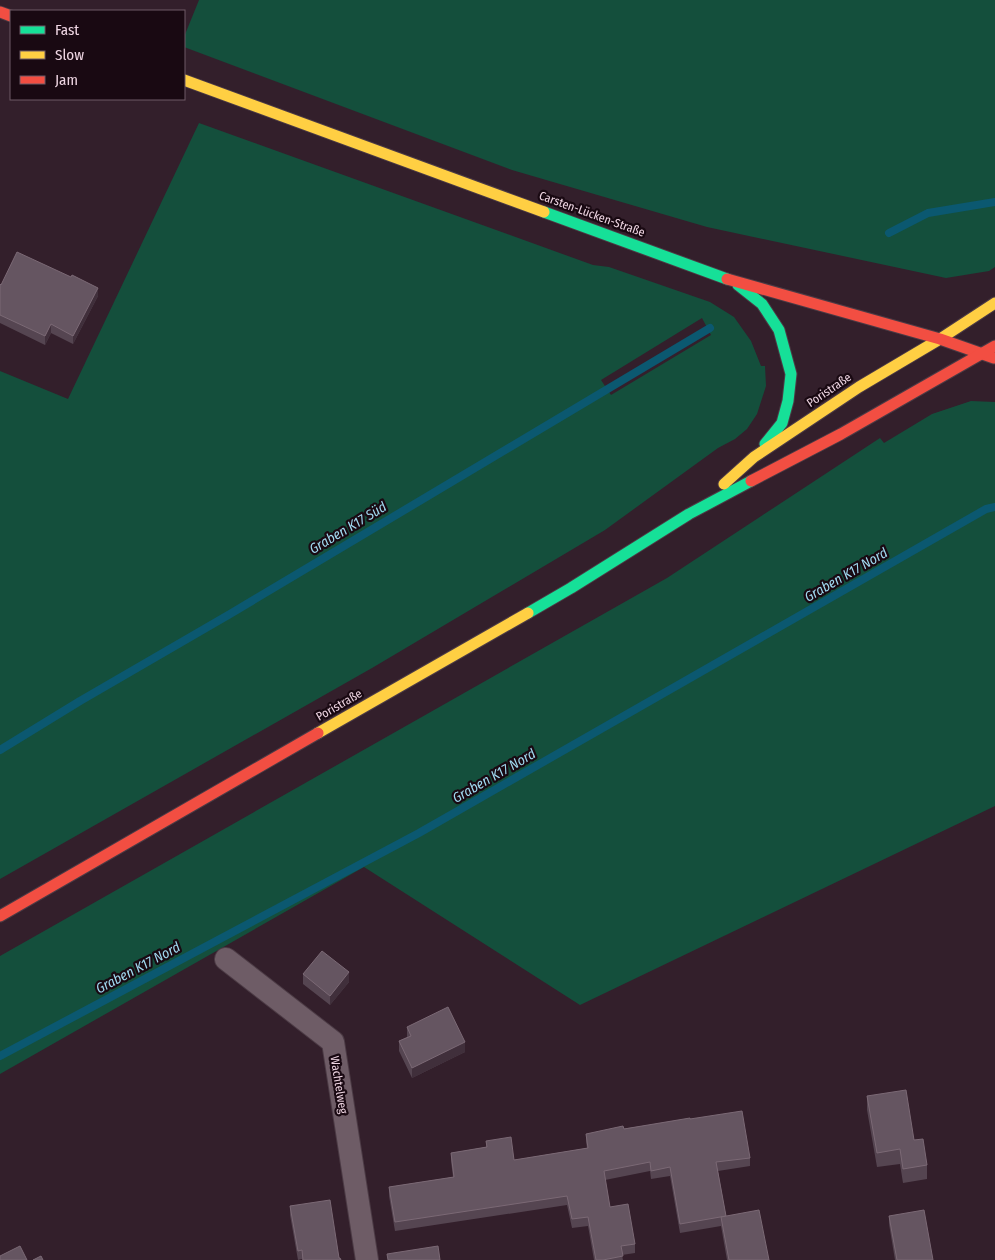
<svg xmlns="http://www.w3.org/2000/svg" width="995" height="1260" viewBox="0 0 995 1260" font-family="'Fira Sans Condensed',sans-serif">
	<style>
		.green { fill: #144f3c; fill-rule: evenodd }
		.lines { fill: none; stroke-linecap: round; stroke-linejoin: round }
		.stream { stroke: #0b5870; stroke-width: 8 }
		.street-casing { stroke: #4c3b45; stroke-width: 24 }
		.fast-casing { stroke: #4c3b45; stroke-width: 13 }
		.slow-casing { stroke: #4c3b45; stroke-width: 13 }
		.jam-casing { stroke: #4c3b45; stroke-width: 13 }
		.street { stroke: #6e5c66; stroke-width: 22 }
		.fast { stroke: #16e098; stroke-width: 11 }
		.slow { stroke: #ffcf43; stroke-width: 11 }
		.jam { stroke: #f24e42; stroke-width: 11 }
		.wall { fill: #554551 }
		.shaded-wall { fill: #402f3b }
		.building { fill: #655561; stroke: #7b6975 }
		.labels { text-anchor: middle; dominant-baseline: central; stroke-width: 4.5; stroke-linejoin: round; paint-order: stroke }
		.street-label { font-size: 12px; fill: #efd6e3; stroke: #190912 }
		.water-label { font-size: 14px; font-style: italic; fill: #a0d9f0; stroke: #190912 }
	</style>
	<rect width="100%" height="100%" fill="#331f2b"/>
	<g class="green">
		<polygon points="199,0 995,0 995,267 989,271 946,278 707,227 512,170 184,47 184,37"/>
		<path d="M 199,123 L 593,265 L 609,267 L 710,302 L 734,317 L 751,341 L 761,366 L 765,366 L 766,386 L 757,414 L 747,429 L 735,439 L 718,448 L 605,530 L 372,668 L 0,879 L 0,371 L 68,399 ZM 702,318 L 711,335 L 611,395 L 601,380 Z"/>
		<polygon points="971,401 995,402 995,806 580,1005 364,867 0,1074 0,956 667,578 880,438 884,443 932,414"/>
	</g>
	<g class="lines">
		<g class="stream">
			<polyline points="889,233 928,213 995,202"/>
			<polyline points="0,750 80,701 230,614 710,328"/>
			<polyline points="0,1056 419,833 986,509 995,507"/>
		</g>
		<g class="street-casing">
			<polyline id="street" points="226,959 333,1042 367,1260"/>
		</g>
		<g class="fast-casing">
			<g id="fast">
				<polyline points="544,212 727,279"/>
				<polyline points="738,285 762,304 779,330 791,374 788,401 782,423 765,444"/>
				<polyline points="528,613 571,588 689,514 751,481"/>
			</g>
		</g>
		<g class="slow-casing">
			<g id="slow">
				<polyline points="184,80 544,212"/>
				<polyline points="724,484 754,457 859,387 940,339 995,303"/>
				<polyline points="318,733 528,613"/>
			</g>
		</g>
		<g class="jam-casing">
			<g id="jam">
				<polyline points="0,12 11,16"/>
				<polyline points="727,279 940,339 994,358"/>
				<polyline points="751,481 841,434 995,346"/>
				<polyline points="0,916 318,733"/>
			</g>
		</g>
		<use href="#street" class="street"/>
		<use href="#fast" class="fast"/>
		<use href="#slow" class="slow"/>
		<use href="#jam" class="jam"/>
	</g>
	<g class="wall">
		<polygon points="0,284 1,285 98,296 73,344 51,333 45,345 0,323"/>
		<polygon points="303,974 349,982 330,1005 303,984"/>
		<polygon points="407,1027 465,1052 412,1078 399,1051 399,1041 407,1037"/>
		<polygon points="867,1096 914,1140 927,1165 927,1179 903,1183 900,1164 877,1167 867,1110"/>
		<polygon points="690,1119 750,1158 750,1166 718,1171 726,1216 769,1260 727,1260 721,1226 680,1233 670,1176 651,1179 650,1171 605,1180 610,1207 635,1244 635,1253 622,1255 623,1260 594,1260 588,1226 572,1228 567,1205 395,1231 389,1196 389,1187 453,1177 451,1161 451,1153 486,1147 486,1141 514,1160 587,1148 586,1142 586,1134"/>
		<polygon points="290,1206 339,1258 341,1260 302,1260 302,1259 298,1260 290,1215"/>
		<polygon points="889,1216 933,1260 895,1260 889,1224"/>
	</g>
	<g class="shaded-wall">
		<polygon points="98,288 98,296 73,344 73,336"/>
		<polygon points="51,324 51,333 45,345 45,336"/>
		<polygon points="349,972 349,982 330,1005 330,996"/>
		<polygon points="465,1042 465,1052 412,1078 412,1068"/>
	</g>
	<g class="building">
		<polygon points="17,252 71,277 72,275 98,288 73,336 51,324 45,336 0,315 0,284 1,285"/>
		<polygon points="322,951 349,972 330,996 303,974"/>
		<polygon points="448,1007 465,1042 412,1068 399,1041 411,1036 407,1027"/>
		<polygon points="906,1090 914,1140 923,1139 927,1165 903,1169 900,1149 877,1153 867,1096"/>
		<polygon points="742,1111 750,1158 716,1162 726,1216 680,1224 670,1167 651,1171 650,1162 604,1171 610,1207 628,1204 635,1244 621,1246 623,1256 603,1260 596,1260 588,1217 572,1219 567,1196 395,1222 389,1187 454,1177 451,1153 487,1147 486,1141 511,1137 514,1160 588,1148 586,1134 623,1126 624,1129 690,1118 690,1119"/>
		<polygon points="330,1200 339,1258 340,1258 341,1260 303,1260 302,1250 298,1251 290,1206"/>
		<polygon points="759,1210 769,1260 729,1260 721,1217"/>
		<polygon points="924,1210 933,1260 897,1260 889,1216"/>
		<polygon points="20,1246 27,1260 0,1260 0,1256"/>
		<polygon points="438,1246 440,1260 388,1260 387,1254"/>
		<polygon points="41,1256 43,1260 33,1260"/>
	</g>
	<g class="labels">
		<g class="street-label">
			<text transform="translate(592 214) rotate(20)">Carsten-Lücken-Straße</text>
			<text transform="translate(829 390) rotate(-34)">Poristraße</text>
			<text transform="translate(339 705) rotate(-30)">Poristraße</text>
			<text transform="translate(339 1085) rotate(81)">Wachtelweg</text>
		</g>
		<g class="water-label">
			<text transform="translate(348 528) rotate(-31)">Graben K17 Süd</text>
			<text transform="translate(846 575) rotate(-30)">Graben K17 Nord</text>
			<text transform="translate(494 776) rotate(-30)">Graben K17 Nord</text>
			<text transform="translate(138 968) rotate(-28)">Graben K17 Nord</text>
		</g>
	</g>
	<rect x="10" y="10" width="175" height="90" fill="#190912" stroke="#6f5b66"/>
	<rect x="20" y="26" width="25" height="8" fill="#16e098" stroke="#6f5b66"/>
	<text x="55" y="35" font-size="15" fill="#efd6e3">Fast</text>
	<rect x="20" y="51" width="25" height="8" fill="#ffcf43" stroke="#6f5b66"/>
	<text x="55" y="60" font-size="15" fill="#efd6e3">Slow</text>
	<rect x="20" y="76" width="25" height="8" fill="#f24e42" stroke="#6f5b66"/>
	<text x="55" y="85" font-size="15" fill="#efd6e3">Jam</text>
</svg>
